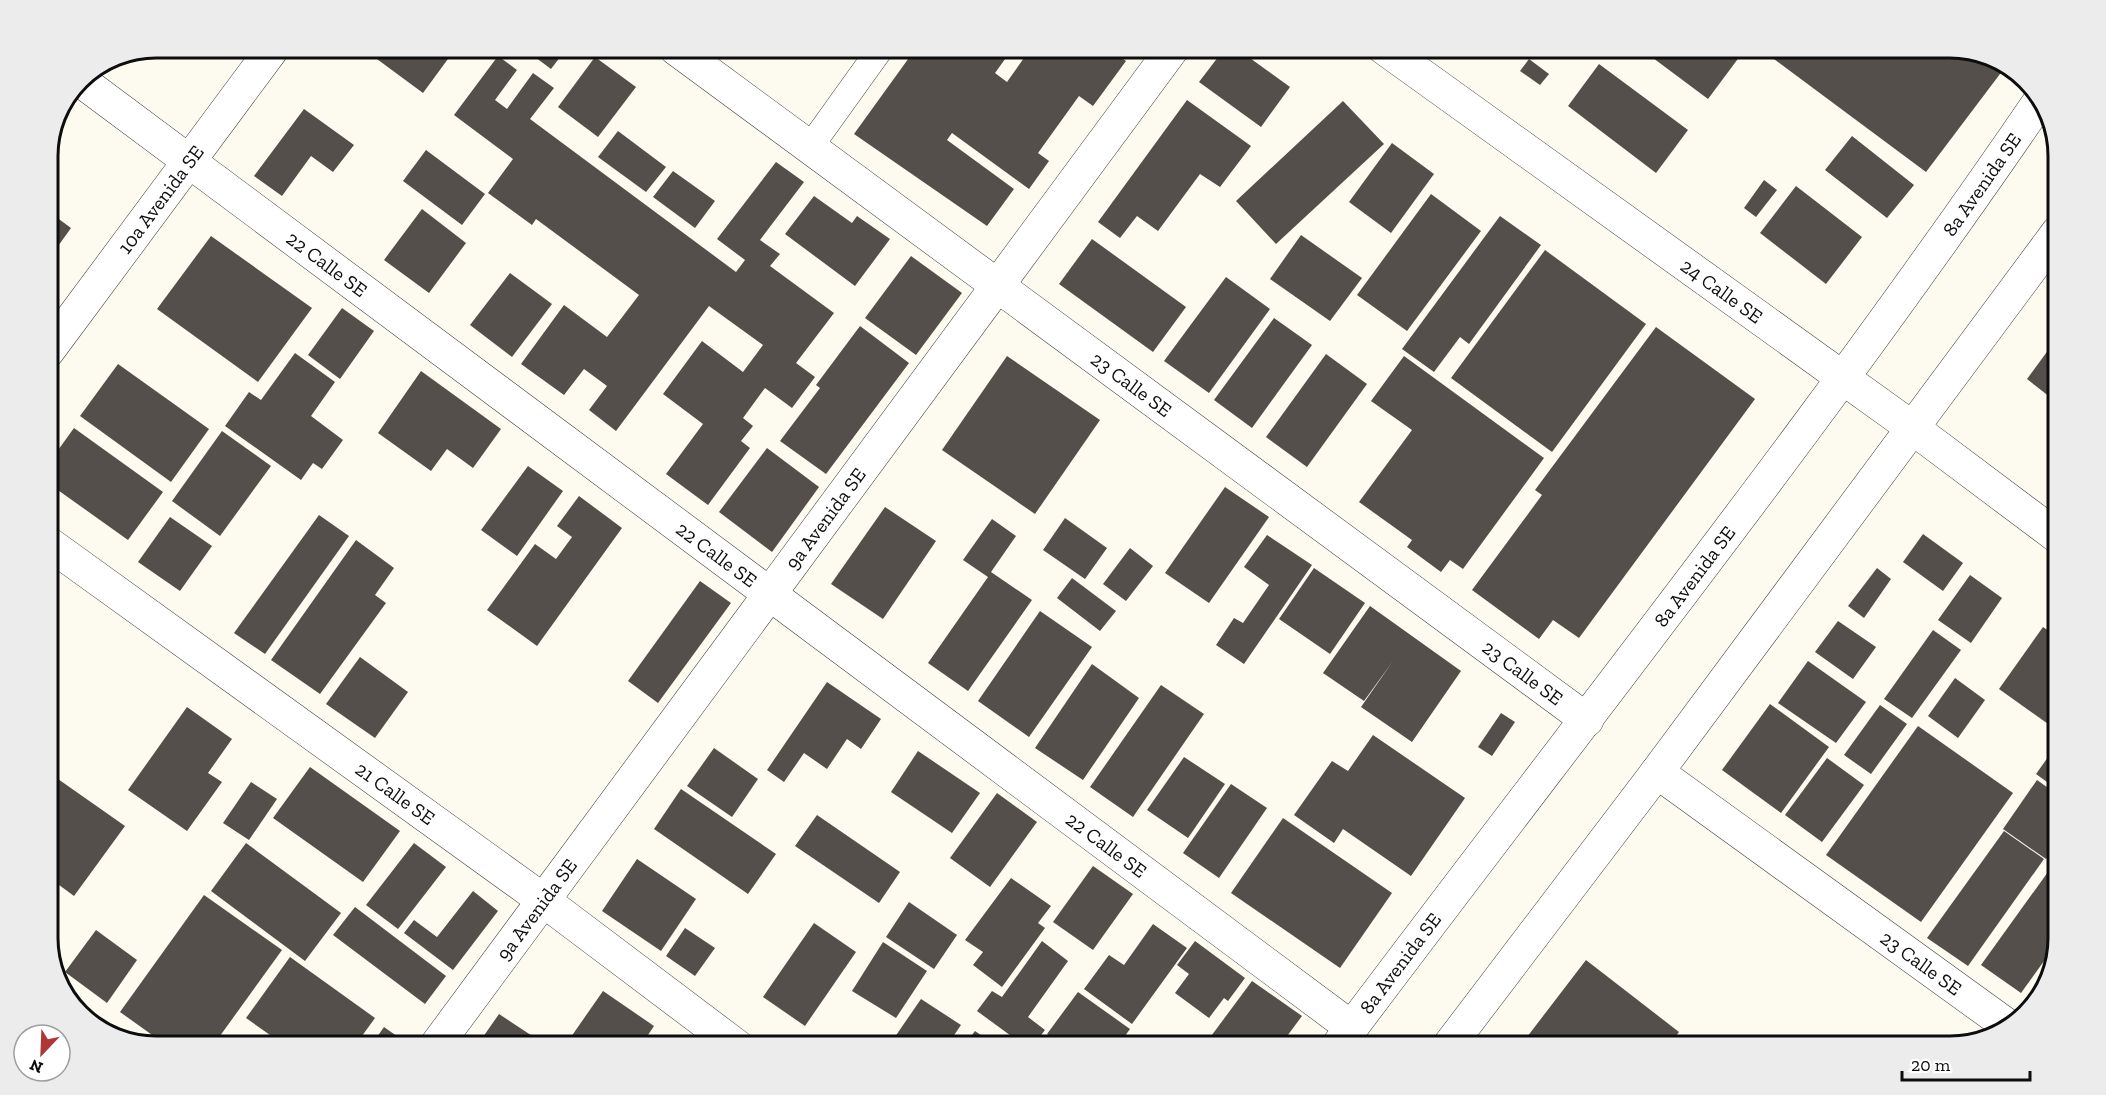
<svg xmlns="http://www.w3.org/2000/svg" width="2106" height="1095" viewBox="0 0 2106 1095" font-family="'Zilla Slab',serif">
	<style>
		.building { fill: #544f4a }
		.lines { fill: none; stroke-linecap: round; stroke-linejoin: round }
		.service-casing { stroke: #404040; stroke-width: 27 }
		.minor-casing { stroke: #404040; stroke-width: 34 }
		.tertiary-casing { stroke: #404040; stroke-width: 34 }
		.service { stroke: #fff; stroke-width: 26 }
		.minor { stroke: #fff; stroke-width: 33 }
		.tertiary { stroke: #fff; stroke-width: 33 }
		.labels { text-anchor: middle; dominant-baseline: central; stroke-width: 6; stroke-linejoin: round; paint-order: stroke }
		.street-label { font-size: 20px; fill: #0d0d0d; stroke: #fff }
		.rim { fill: none; stroke: #0d0d0d; stroke-width: 3 }
	</style>
	<rect width="100%" height="100%" fill="#fdfbef"/>
	<g class="building">
		<polygon points="362,48 456,48 423,93"/>
		<polygon points="523,48 567,48 551,69"/>
		<polygon points="901,48 1013,48 995,73 1007,82 1031,48 1108,48 1126,61 1093,106 1079,96 1038,153 1049,161 1029,189 952,133 947,140 1014,189 987,226 854,134 911,55"/>
		<polygon points="1225,48 1236,48 1290,87 1261,127 1199,82"/>
		<polygon points="1654,48 1746,48 1708,99 1649,55"/>
		<polygon points="1759,48 1950,48 1998,59 2006,66 1926,172"/>
		<polygon points="498,56 517,70 495,100 507,109 533,73 554,88 530,119 736,272 745,260 717,239 776,162 804,182 760,240 780,254 770,266 834,313 796,363 815,377 792,408 765,388 743,418 753,426 741,441 750,448 708,505 666,474 703,424 663,394 702,341 743,372 763,345 709,306 616,431 589,410 607,386 584,369 564,395 521,364 564,305 607,337 639,295 536,219 532,225 488,193 513,159 454,115"/>
		<polygon points="595,57 636,87 598,137 558,107"/>
		<polygon points="1529,59 1549,74 1540,85 1520,71"/>
		<polygon points="1599,64 1688,130 1656,173 1568,106"/>
		<polygon points="1187,100 1251,146 1220,187 1200,174 1158,231 1137,216 1120,238 1098,222"/>
		<polygon points="1343,101 1384,144 1276,244 1236,201"/>
		<polygon points="304,109 354,145 333,172 311,156 282,196 254,176"/>
		<polygon points="618,131 666,167 646,192 598,157"/>
		<polygon points="1852,136 1914,185 1887,218 1825,170"/>
		<polygon points="1392,143 1434,174 1391,233 1349,202"/>
		<polygon points="426,150 485,194 462,225 403,181"/>
		<polygon points="673,171 715,201 695,228 653,197"/>
		<polygon points="1764,180 1777,190 1756,217 1744,208"/>
		<polygon points="1796,186 1862,237 1826,284 1760,233"/>
		<polygon points="1431,194 1481,231 1407,331 1357,295"/>
		<polygon points="814,196 852,223 857,216 890,239 855,286 785,234"/>
		<polygon points="422,209 466,243 429,293 384,260"/>
		<polygon points="48,211 71,228 48,260"/>
		<polygon points="1500,216 1541,245 1469,344 1460,337 1434,372 1402,349"/>
		<polygon points="1301,235 1362,278 1330,321 1270,279"/>
		<polygon points="211,236 312,308 258,382 157,309"/>
		<polygon points="1092,239 1186,307 1153,352 1059,284"/>
		<polygon points="1545,250 1646,324 1552,452 1451,378"/>
		<polygon points="911,256 962,293 916,355 865,318"/>
		<polygon points="510,273 552,304 512,357 470,325"/>
		<polygon points="1226,277 1270,309 1209,393 1164,361"/>
		<polygon points="342,308 374,331 340,379 308,355"/>
		<polygon points="1274,318 1312,345 1252,428 1214,400"/>
		<polygon points="860,326 909,363 826,474 780,441 820,388 816,385"/>
		<polygon points="1656,327 1755,399 1579,638 1553,620 1539,639 1472,590 1542,495 1535,490"/>
		<polygon points="2049,349 2058,356 2058,398 2055,401 2027,379"/>
		<polygon points="295,353 335,382 311,416 343,440 322,469 313,463 301,480 225,426 249,392 261,400"/>
		<polygon points="1326,354 1367,384 1307,467 1266,437"/>
		<polygon points="1007,356 1100,420 1035,514 942,450"/>
		<polygon points="1404,356 1544,458 1463,569 1450,560 1441,572 1407,547 1412,540 1359,502 1412,430 1371,401"/>
		<polygon points="118,364 209,429 171,482 80,416"/>
		<polygon points="421,371 501,429 473,468 447,449 431,471 378,433"/>
		<polygon points="74,428 163,492 128,540 48,483 48,464"/>
		<polygon points="222,431 271,466 220,536 172,501"/>
		<polygon points="767,448 819,487 772,552 719,512"/>
		<polygon points="528,466 563,491 517,556 481,530"/>
		<polygon points="1225,487 1269,517 1209,603 1165,573"/>
		<polygon points="579,496 622,528 537,646 487,610 535,544 556,559 572,537 557,526"/>
		<polygon points="885,507 936,541 883,619 831,584"/>
		<polygon points="319,515 349,536 265,654 234,633"/>
		<polygon points="170,517 212,546 180,591 138,562"/>
		<polygon points="1065,518 1107,548 1085,579 1043,550"/>
		<polygon points="992,519 1016,536 991,572 1032,600 968,691 928,663 988,577 963,560"/>
		<polygon points="1923,534 1963,563 1943,591 1903,562"/>
		<polygon points="1267,535 1312,565 1244,664 1216,645 1234,618 1243,623 1269,585 1244,567"/>
		<polygon points="356,540 394,568 375,595 386,603 320,694 271,660"/>
		<polygon points="1130,548 1153,566 1126,601 1103,584"/>
		<polygon points="1314,568 1365,603 1330,654 1279,619"/>
		<polygon points="1877,568 1891,579 1864,618 1848,606"/>
		<polygon points="1970,575 2002,598 1971,643 1938,620"/>
		<polygon points="1072,578 1116,611 1100,631 1057,598"/>
		<polygon points="700,581 731,603 658,703 628,681"/>
		<polygon points="1370,606 1461,671 1412,742 1361,707 1393,661 1364,701 1323,673"/>
		<polygon points="1040,611 1092,647 1029,737 978,701"/>
		<polygon points="1838,621 1876,647 1853,679 1815,652"/>
		<polygon points="2043,627 2058,637 2058,731 1999,689"/>
		<polygon points="1933,630 1961,650 1912,718 1884,699"/>
		<polygon points="360,657 408,692 375,738 326,704"/>
		<polygon points="1808,661 1866,702 1836,743 1778,703"/>
		<polygon points="1092,664 1139,698 1083,780 1035,748"/>
		<polygon points="1955,678 1985,700 1958,738 1928,716"/>
		<polygon points="827,682 881,719 861,749 847,739 827,769 804,753 784,782 767,770"/>
		<polygon points="1161,685 1204,714 1133,817 1090,787"/>
		<polygon points="1770,704 1829,747 1781,813 1722,770"/>
		<polygon points="1880,705 1907,724 1871,774 1844,755"/>
		<polygon points="187,707 232,739 208,773 222,782 187,831 128,790"/>
		<polygon points="1501,713 1515,722 1492,756 1478,747"/>
		<polygon points="1918,726 2013,793 1921,922 1826,855"/>
		<polygon points="1373,735 1465,798 1411,876 1343,829 1334,843 1294,815 1332,761 1348,771"/>
		<polygon points="2058,743 2058,790 2036,774"/>
		<polygon points="714,748 758,779 732,817 687,786"/>
		<polygon points="918,751 980,793 952,833 891,792"/>
		<polygon points="1184,757 1225,784 1188,838 1147,810"/>
		<polygon points="1827,758 1864,785 1822,842 1785,815"/>
		<polygon points="310,767 400,831 363,882 273,818"/>
		<polygon points="48,772 125,826 74,896 51,879 48,883"/>
		<polygon points="2037,780 2058,795 2058,842 2046,859 2003,829"/>
		<polygon points="251,782 277,799 249,840 223,823"/>
		<polygon points="1231,784 1267,808 1219,878 1183,853"/>
		<polygon points="681,789 776,854 748,894 654,829"/>
		<polygon points="997,793 1037,822 990,887 950,858"/>
		<polygon points="817,815 900,872 879,903 795,846"/>
		<polygon points="1283,818 1392,893 1340,968 1231,893"/>
		<polygon points="2004,831 2044,859 1968,966 1927,938"/>
		<polygon points="246,843 341,913 305,961 211,891"/>
		<polygon points="414,843 446,867 398,929 366,905"/>
		<polygon points="2058,858 2057,943 2021,993 1981,965"/>
		<polygon points="637,859 696,899 661,951 602,911"/>
		<polygon points="1093,866 1133,894 1093,950 1053,922"/>
		<polygon points="1011,878 1051,906 1038,923 1045,928 1002,987 973,965 983,952 965,940"/>
		<polygon points="473,891 498,911 453,970 404,933 414,920 437,937"/>
		<polygon points="204,895 282,950 212,1047 169,1047 120,1012"/>
		<polygon points="909,902 957,935 934,969 886,937"/>
		<polygon points="355,907 446,976 425,1004 333,935"/>
		<polygon points="814,923 856,952 805,1026 763,997"/>
		<polygon points="1153,924 1187,948 1132,1024 1084,989 1109,955 1124,965"/>
		<polygon points="685,928 715,948 695,976 666,956"/>
		<polygon points="96,930 137,960 107,1003 65,972"/>
		<polygon points="1042,941 1068,961 1028,1017 1045,1030 1032,1047 1026,1047 977,1011 992,991 1002,997"/>
		<polygon points="1195,941 1245,978 1228,1001 1224,998 1209,1018 1175,993 1189,974 1177,965"/>
		<polygon points="883,942 927,971 896,1018 852,991"/>
		<polygon points="290,957 375,1018 354,1047 287,1047 246,1018"/>
		<polygon points="1586,960 1679,1032 1668,1047 1601,1047 1597,1044 1594,1047 1541,1047 1527,1037"/>
		<polygon points="2052,965 2047,987 2033,1003 2028,999"/>
		<polygon points="1252,981 1302,1016 1279,1047 1203,1047"/>
		<polygon points="603,991 654,1026 640,1047 564,1047"/>
		<polygon points="1078,992 1130,1029 1117,1047 1065,1047 1047,1034"/>
		<polygon points="921,999 961,1025 946,1047 888,1047"/>
		<polygon points="499,1014 549,1047 476,1047"/>
		<polygon points="384,1027 401,1039 395,1047 370,1047"/>
		<polygon points="975,1031 998,1047 963,1047"/>
		<polygon points="1517,1036 1532,1047 1509,1047"/>
	</g>
	<g class="lines">
		<g class="service-casing">
			<polyline id="service" points="810,147 881,48"/>
		</g>
		<g class="minor-casing">
			<g id="minor">
				<path id="s1" d="M 675,48 L 1587,720"/>
				<path id="s2" d="M 1384,48 L 1914,429 L 2058,537"/>
				<path id="s3" d="M 80,80 L 1352,1028"/>
				<path id="s4" d="M 48,351 L 273,48"/>
				<path id="s5" d="M 48,543 L 543,900 L 738,1047"/>
				<path id="s6" d="M 1657,772 L 2011,1028"/>
				<path id="s7" d="M 435,1047 L 1173,48"/>
			</g>
		</g>
		<g class="tertiary-casing">
			<g id="tertiary">
				<path id="s8" d="M 1337,1047 C 1573,732 1819,424 2041,99"/>
				<polyline points="1448,1047 1657,772 2058,232"/>
			</g>
		</g>
		<use href="#service" class="service"/>
		<use href="#minor" class="minor"/>
		<use href="#tertiary" class="tertiary"/>
	</g>
	<g class="labels">
		<g class="street-label">
			<text stroke="none"><textPath href="#s8" startOffset="1077">8a Avenida SE</textPath></text>
			<text stroke="none"><textPath href="#s4" startOffset="189">10a Avenida SE</textPath></text>
			<text stroke="none"><textPath href="#s3" startOffset="308">22 Calle SE</textPath></text>
			<text stroke="none"><textPath href="#s2" startOffset="416">24 Calle SE</textPath></text>
			<text stroke="none"><textPath href="#s1" startOffset="567">23 Calle SE</textPath></text>
			<text stroke="none"><textPath href="#s7" startOffset="657">9a Avenida SE</textPath></text>
			<text stroke="none"><textPath href="#s3" startOffset="794">22 Calle SE</textPath></text>
			<text stroke="none"><textPath href="#s8" startOffset="591">8a Avenida SE</textPath></text>
			<text stroke="none"><textPath href="#s1" startOffset="1053">23 Calle SE</textPath></text>
			<text stroke="none"><textPath href="#s5" startOffset="428">21 Calle SE</textPath></text>
			<text stroke="none"><textPath href="#s3" startOffset="1280">22 Calle SE</textPath></text>
			<text stroke="none"><textPath href="#s7" startOffset="171">9a Avenida SE</textPath></text>
			<text stroke="none"><textPath href="#s6" startOffset="326">23 Calle SE</textPath></text>
			<text stroke="none"><textPath href="#s8" startOffset="105">8a Avenida SE</textPath></text>
		</g>
	</g>
	<path d="M0 0H2106V1095H0ZM156 58H1950A98 98 0 0 1 2048 156V938A98 98 0 0 1 1950 1036H156A98 98 0 0 1 58 938V156A98 98 0 0 1 156 58Z" fill="#ececec" fill-rule="evenodd"/>
	<path class="rim" d="M156 58H1950A98 98 0 0 1 2048 156V938A98 98 0 0 1 1950 1036H156A98 98 0 0 1 58 938V156A98 98 0 0 1 156 58Z"/>
	<g transform="translate(42 1053) rotate(203)"><circle r="28" fill="#ffffff" stroke="#9e9e9e" stroke-width="1.5"/>
	<path d="M0-4.5L10 22L0 15L-10 22Z" fill="#af3633"/>
	<text y="-9" font-size="16" font-weight="bold" text-anchor="middle" fill="#0d0d0d">N</text>
	</g>
	<path d="M1902 1071v9h128v-9" fill="none" stroke="#0d0d0d" stroke-width="3"/>
	<text x="1911" y="1071" font-size="18" fill="#0d0d0d" stroke="#ffffff" stroke-width="4.5" paint-order="stroke">20 m</text>
</svg>
